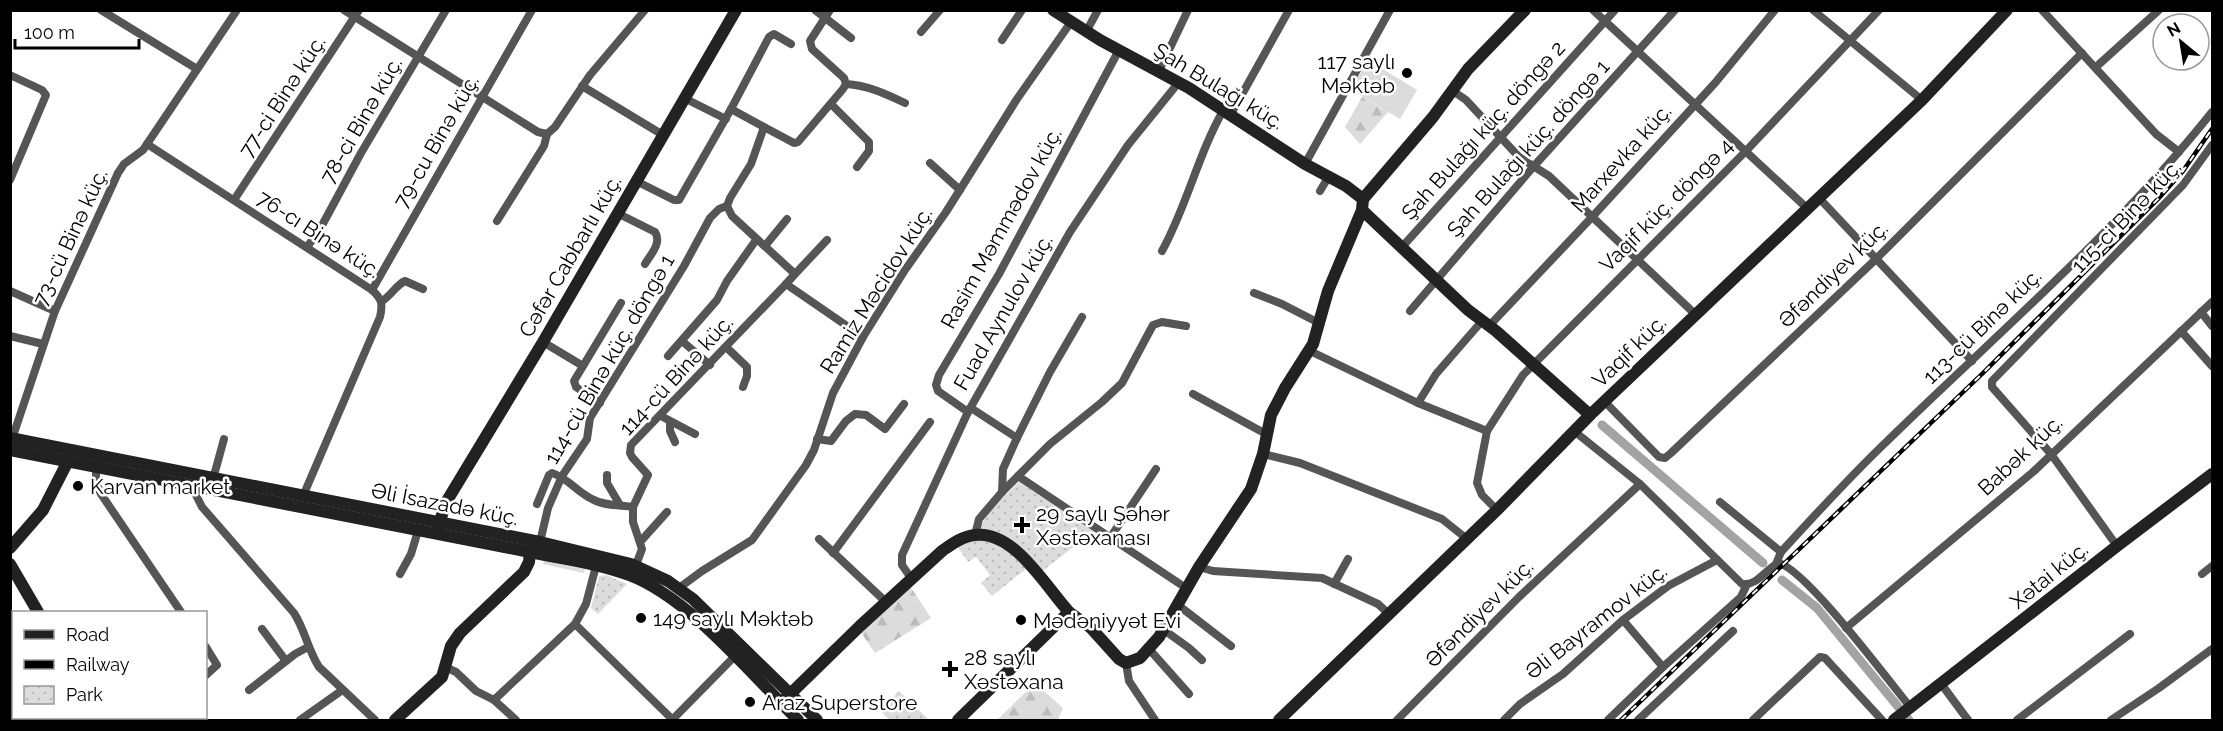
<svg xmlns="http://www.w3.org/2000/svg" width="2223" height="731" viewBox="0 0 2223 731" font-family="Raleway,sans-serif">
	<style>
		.grass { fill: #dcdcdc }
		.forest { fill: url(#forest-firs) }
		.park { fill: url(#park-dots) }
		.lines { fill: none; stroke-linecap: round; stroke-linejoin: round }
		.canal { stroke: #a3a3a3; stroke-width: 9 }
		.street { stroke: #555; stroke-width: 8 }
		.secondary { stroke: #222; stroke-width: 12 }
		.rail-casing { stroke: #000; stroke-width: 4.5 }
		.rail { stroke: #fff; stroke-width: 2; stroke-dasharray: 7; stroke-linecap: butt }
		.poi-dot { fill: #000; stroke: #fff; stroke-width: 2 }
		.labels { text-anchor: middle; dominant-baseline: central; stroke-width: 5; stroke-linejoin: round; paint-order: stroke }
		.poi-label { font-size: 21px; fill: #000; stroke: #fff; text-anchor: start }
		.street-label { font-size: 21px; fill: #000; stroke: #fff }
	</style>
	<defs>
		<pattern id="forest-firs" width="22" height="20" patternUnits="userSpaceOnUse" patternTransform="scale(1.5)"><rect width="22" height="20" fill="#dcdcdc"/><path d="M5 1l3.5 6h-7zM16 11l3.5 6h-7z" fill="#bbb"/></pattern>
		<pattern id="park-dots" width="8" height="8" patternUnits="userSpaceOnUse" patternTransform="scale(1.5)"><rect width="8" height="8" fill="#dcdcdc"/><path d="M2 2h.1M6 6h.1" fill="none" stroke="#bbb" stroke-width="1.8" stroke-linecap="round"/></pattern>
	</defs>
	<rect width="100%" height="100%" fill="#fff"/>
	<g class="grass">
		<polygon points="1368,60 1417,90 1400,119 1351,90"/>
		<polygon points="544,561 585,569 584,573 543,564"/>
	</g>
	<g class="forest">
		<polygon points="1362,97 1388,112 1360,144 1345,127"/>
		<polygon points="910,586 931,618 875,653 860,631"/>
		<polygon points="1035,683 1063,708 1058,720 997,720"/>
	</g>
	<g class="park">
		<path d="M 1019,482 L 1094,531 L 1041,572 L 980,530 C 986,510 1004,497 1019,482 Z"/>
		<path d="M 972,539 C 997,541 1010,551 1026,569 L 992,596 L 981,583 L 990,575 L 976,557 L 968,562 L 957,546 Z"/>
		<polygon points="606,575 627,584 598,614 591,608 599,576"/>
		<polygon points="899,691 929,720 890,720 880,711"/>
	</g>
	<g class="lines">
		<g class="canal">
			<polyline points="1602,425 1763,563"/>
			<polyline points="1782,580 1817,608 1909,720"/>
		</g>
		<g class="street">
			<polyline points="101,10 197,69"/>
			<polyline points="344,10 538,132 547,134"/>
			<polyline points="815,10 851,38"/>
			<polyline points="830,10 810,41 812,49 844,78 846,84 843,89 798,142 794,143 764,127 751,164 730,198 727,206 732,216 795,274 786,284 863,337"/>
			<polyline points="1593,10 1808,209"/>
			<polyline points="1813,10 1922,100"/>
			<polyline points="2042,10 2156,134 2179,152"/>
			<polyline points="921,32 940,10"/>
			<polyline points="1086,32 1098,10"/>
			<polyline points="1002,40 1022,10"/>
			<polyline points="2096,67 2159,10"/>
			<polyline points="1159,71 1188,10"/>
			<polyline points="10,75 42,90 46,95 10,180"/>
			<path d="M 846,84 C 867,85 886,94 905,103"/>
			<polyline points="582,86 663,135"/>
			<polyline points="1453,91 1466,100 1519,157 1549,176 1695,314"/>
			<polyline points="684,98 726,119"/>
			<polyline points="831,104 869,142 869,151 857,167"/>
			<polyline points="731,109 764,127"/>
			<polyline points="1231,114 1289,10"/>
			<polyline points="547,134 555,127 590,75 645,10"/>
			<path d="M 147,144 L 372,290 C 382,299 383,304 380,317 L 303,496"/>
			<polyline points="930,163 960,190"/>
			<polyline points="1305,164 1390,10"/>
			<polyline points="636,181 674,200 679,200 731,109 769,37 774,34 791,44"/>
			<polyline points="1320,191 1329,176"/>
			<polyline points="1820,199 1972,361"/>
			<polyline points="234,200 359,10"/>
			<path d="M 617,213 L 655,232 C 662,243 651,254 645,264"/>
			<polyline points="497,221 544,146 547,134"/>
			<polyline points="765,246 787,219"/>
			<polyline points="307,247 319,231 361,153 446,10"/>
			<polyline points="1402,247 1615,10"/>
			<path d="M 1162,251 C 1187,206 1198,154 1224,109"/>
			<polyline points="795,274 827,240"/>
			<polyline points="372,290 532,10"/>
			<polyline points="10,291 55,311"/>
			<polyline points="1254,293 1282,304 1319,323"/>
			<path d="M 382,301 C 391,296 396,285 405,281 L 423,289"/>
			<polyline points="1410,311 1534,166 1675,10"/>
			<polyline points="2201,312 2212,326"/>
			<polyline points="1489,326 1593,216 1715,83 1775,10"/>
			<polyline points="2181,331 2212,366"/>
			<polyline points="10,336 43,344"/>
			<polyline points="682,341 710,365"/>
			<polyline points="543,342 583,366"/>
			<polyline points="726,347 747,367 747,376 743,387"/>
			<polyline points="1310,351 1418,403 1487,431 1477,483 1482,495 1497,510"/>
			<polyline points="668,356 717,300 727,281 756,240"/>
			<polyline points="1193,394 1266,434"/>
			<polyline points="1604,401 1659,457 1665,458 1671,453 1875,260 2082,53"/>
			<polyline points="600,403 576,387 574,381 621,303"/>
			<polyline points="1418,403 1436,374 1482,321"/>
			<polyline points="971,408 1017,438"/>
			<polyline points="968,412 938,391 936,385 939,375 999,274 1119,50"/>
			<polyline points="661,416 695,434"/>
			<polyline points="670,422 670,431 675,442"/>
			<polyline points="1487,431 1523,375 1745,152 1879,10"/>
			<path d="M 1574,431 L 1640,484 L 1742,584 C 1758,586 1765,569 1779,563 C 1807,571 1888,680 1911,708"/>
			<polyline points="12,439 55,311 118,173 124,164 143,150 237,10"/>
			<polyline points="817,439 831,441 846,421 855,414 866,415 885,429 904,404"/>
			<polyline points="1263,454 1300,463 1442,519 1467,539"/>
			<polyline points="96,467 96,483 101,494 181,612"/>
			<polyline points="607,475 607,483 620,505"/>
			<polyline points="1018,476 1186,588"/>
			<polyline points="213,479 224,439"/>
			<path d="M 198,488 L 196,495 L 202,507 L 294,613 C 305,630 308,650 319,667 L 375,720"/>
			<polyline points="1002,492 1003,469 1017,438 1050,372 1082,317"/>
			<polyline points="1720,502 1781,552"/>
			<path d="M 537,504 L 549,475 L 552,473 C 568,478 577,492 592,499 C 604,506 620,505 633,507"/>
			<polyline points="975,535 979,519 1002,492 1050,444 1102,402 1122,383 1153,325 1162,322 1186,326"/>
			<polyline points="1110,538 1156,469"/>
			<polyline points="819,539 886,602"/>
			<polyline points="540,542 548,508 562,476 587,439 590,418 684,266 710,218 719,209 727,206"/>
			<polyline points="640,542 667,512"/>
			<polyline points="2117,546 2051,454 1992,387 1992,381 2183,185 2212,145"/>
			<polyline points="833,553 930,422"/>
			<path d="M 1776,564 L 1781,552 C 1813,517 1846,481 1881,447 C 1993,337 2114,235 2212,112"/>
			<polyline points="636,565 642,549 633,522 633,507 648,475 632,457 630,453 631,445 786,284"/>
			<polyline points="1199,567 1213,571 1322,578 1378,604 1390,615"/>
			<polyline points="400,574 411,554 418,531"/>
			<polyline points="2202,574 2212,566"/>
			<polyline points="911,578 902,565 902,555 968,412 1070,232 1128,145 1179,82"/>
			<polyline points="1334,584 1348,559"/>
			<polyline points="679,588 702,571 752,540 806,465 814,450 833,393 863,337 905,270 946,212 1017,99 1071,22"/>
			<polyline points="1178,605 1231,646"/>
			<polyline points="1623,620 1663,667"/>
			<polyline points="575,624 673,720"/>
			<polyline points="1846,628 2033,472 2212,302"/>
			<polyline points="262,629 286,661"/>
			<polyline points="1164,630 1189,648 1202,660"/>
			<polyline points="206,647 217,665 206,675"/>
			<polyline points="1149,649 1189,694"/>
			<polyline points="1126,663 1129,681 1155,720"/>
			<polyline points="445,667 456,672 476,691 494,700 516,720"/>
			<polyline points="1942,685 1968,720"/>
			<polyline points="249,690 295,654 308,647"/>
			<polyline points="494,700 575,624 586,604 596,566"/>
			<polyline points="140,720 144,718"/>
			<polyline points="300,720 341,691"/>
			<polyline points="672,720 735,656"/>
			<polyline points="1397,720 1519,597 1640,484"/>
			<polyline points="1504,720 1520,704 1563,674 1623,620 1668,586 1717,560"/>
			<polyline points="1608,720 1663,667 1741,597 1747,584"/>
			<polyline points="1638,720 1733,631"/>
			<polyline points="1753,720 1820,657 1825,658 1882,720"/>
			<polyline points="2017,720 2130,634"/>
			<polyline points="2111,720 2159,688 2212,649"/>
		</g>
		<g class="secondary">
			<polyline points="1053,10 1100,40 1189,88 1305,164 1346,186 1363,199"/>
			<polyline points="1362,210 1468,310 1496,331 1590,415"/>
			<polyline points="10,438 540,542 631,564 668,581 693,599 817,720"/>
			<path d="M 10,450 L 530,552 C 563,559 597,563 629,575 C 690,598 751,674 798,720"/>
			<polyline points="438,529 445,504 543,342 736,10"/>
			<polyline points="10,548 43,510 68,461"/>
			<polyline points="10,564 38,612"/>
			<path d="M 785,699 L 860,626 L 942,551 C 952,544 963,536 975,535 C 1014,530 1046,587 1069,612"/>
			<polyline points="101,718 103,720"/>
			<polyline points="395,720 442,677 451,646 460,633 524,572 529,562 530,552"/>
			<polyline points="958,720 1069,612 1091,628 1119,659 1126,663 1140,658 1159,637 1199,567 1251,489 1263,454 1271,415 1285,388 1313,344 1328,291 1362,210 1363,199 1433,117 1468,69 1525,10"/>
			<polyline points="1279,720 1497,510 1590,415 1922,100 2007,10"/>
			<polyline points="1894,720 2117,546 2212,474"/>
		</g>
		<g class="rail-casing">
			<polyline id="rail" points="1621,720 1983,373 2158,199 2183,171 2212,129"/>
		</g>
		<use href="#rail" class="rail"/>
	</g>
	<g class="poi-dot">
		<circle cx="1407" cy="73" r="6"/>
		<circle cx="78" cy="486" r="6"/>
		<path d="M1019 516h6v6h6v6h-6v6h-6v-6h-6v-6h6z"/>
		<circle cx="641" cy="618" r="6"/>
		<circle cx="1021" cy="620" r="6"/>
		<path d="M947 660h6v6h6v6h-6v6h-6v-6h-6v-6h6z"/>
		<circle cx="750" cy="702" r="6"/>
	</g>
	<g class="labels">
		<g class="poi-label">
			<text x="1395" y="61" text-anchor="end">117 saylı<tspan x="1395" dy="24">Məktəb</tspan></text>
			<text x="90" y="486">Karvan market</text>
			<text x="1036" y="513">29 saylı Şəhər<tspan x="1036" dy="24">Xəstəxanası</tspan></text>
			<text x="653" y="618">149 saylı Məktəb</text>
			<text x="1033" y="620">Mədəniyyət Evi</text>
			<text x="964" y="657">28 saylı<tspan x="964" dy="24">Xəstəxana</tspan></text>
			<text x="762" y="702">Araz Superstore</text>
		</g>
		<g class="street-label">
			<text transform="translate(1219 86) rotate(31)">Şah Bulağı küç.</text>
			<text transform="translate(282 96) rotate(-57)">77-ci Binə küç.</text>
			<text transform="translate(361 120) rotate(-60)">78-ci Binə küç.</text>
			<text transform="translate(1483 130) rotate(-48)">Şah Bulağı küç. döngə 2</text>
			<text transform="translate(436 141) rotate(-60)">79-cu Binə küç.</text>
			<text transform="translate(1528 148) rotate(-48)">Şah Bulağı küç. döngə 1</text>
			<text transform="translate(1621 158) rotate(-48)">Marxevka küç.</text>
			<text transform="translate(1666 205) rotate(-45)">Vaqif küç. döngə 4</text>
			<text transform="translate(2126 216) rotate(-46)">115-ci Binə küç.</text>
			<text transform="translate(1001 228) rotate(-61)">Rasim Məmmədov küç.</text>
			<text transform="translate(319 234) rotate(33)">76-cı Binə küç.</text>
			<text transform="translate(70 237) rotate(-65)">73-cü Binə küç.</text>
			<text transform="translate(570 256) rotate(-60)">Cəfər Cabbarlı küç.</text>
			<text transform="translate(1833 274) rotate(-44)">Əfəndiyev küç.</text>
			<text transform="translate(876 290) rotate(-58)">Ramiz Məcidov küç.</text>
			<text transform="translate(1003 312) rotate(-60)">Fuad Aynulov küç.</text>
			<text transform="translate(1982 326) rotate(-44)">113-cü Binə küç.</text>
			<text transform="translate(1629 351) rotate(-44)">Vaqif küç.</text>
			<text transform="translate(609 359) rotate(-60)">114-cü Binə küç. döngə 1</text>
			<text transform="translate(676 375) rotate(-47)">114-cü Binə küç.</text>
			<text transform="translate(2020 455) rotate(-43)">Babək küç.</text>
			<text transform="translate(445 504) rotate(11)">Əli İsazadə küç.</text>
			<text transform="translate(2049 575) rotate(-39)">Xətai küç.</text>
			<text transform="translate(1479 613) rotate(-45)">Əfəndiyev küç.</text>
			<text transform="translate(1596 621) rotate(-38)">Əli Bayramov küç.</text>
		</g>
	</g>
	<rect width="2223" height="731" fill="none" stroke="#000000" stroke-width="24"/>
	<rect x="12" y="611" width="195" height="108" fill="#ffffff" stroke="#999999" stroke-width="1.5"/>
	<rect x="24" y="630" width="30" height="9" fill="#222222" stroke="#999999" stroke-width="1.5"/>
	<text x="66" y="641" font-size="18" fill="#000000">Road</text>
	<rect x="24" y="660" width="30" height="9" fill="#000000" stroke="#999999" stroke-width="1.5"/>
	<text x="66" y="671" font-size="18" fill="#000000">Railway</text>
	<rect x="24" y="686" width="30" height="18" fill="url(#park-dots)" stroke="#999999" stroke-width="1.5"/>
	<text x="66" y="701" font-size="18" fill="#000000">Park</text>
	<g transform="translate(2181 42) rotate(330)"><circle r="28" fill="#ffffff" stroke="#999999" stroke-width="1.5"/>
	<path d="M0-4.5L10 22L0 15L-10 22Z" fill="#000000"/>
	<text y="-9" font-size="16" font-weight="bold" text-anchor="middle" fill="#000000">N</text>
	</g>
	<path d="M15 39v9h124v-9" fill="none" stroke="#000000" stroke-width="3"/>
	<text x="24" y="39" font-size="18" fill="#000000" stroke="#ffffff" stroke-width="4.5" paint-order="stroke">100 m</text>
</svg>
